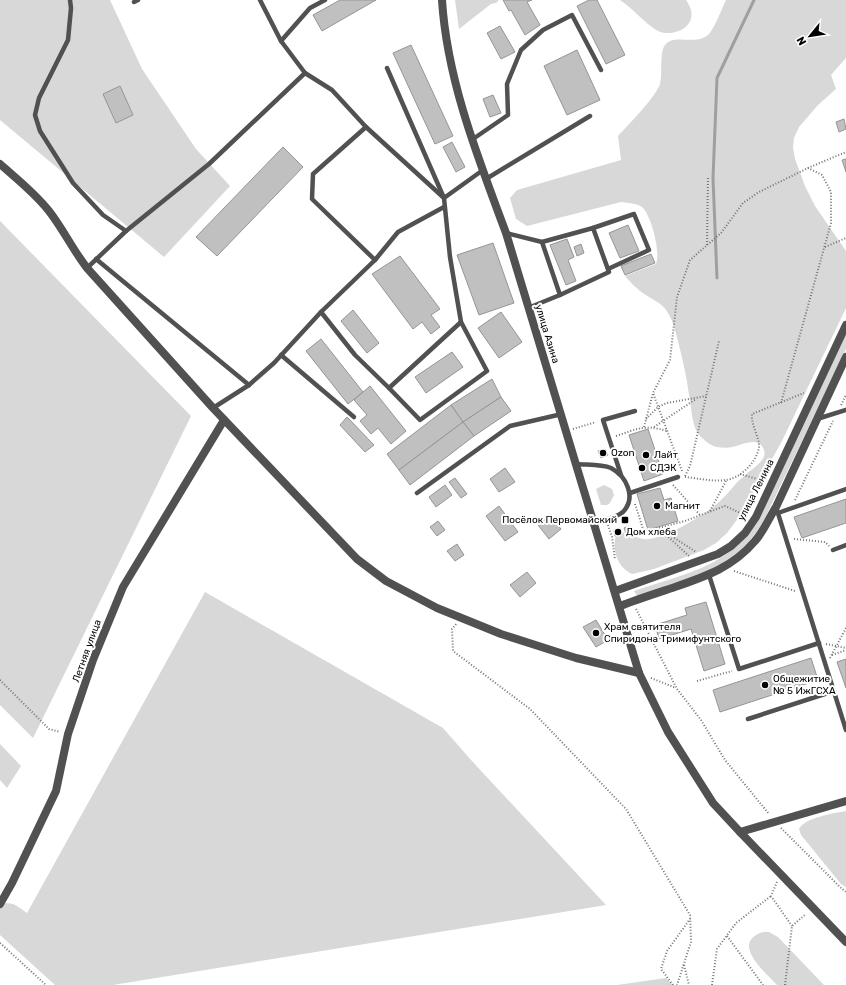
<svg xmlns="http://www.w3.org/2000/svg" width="846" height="985" viewBox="0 0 846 985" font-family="Rubik,sans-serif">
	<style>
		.green { fill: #d8d8d8 }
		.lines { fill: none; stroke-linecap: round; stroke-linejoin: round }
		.stream { stroke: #9f9f9f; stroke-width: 3 }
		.building { fill: #c0c0c0; stroke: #959595 }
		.path { stroke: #737373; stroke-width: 2; stroke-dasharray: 1 2; stroke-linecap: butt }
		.service { stroke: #515151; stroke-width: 4.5 }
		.minor { stroke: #515151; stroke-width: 8 }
		.tertiary { stroke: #515151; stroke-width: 8 }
		.poi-dot { fill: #000; stroke: #fff; stroke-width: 1.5 }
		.labels { text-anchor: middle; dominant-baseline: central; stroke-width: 4; stroke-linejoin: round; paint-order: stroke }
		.street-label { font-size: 10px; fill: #000; stroke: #fff }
		.poi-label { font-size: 10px; fill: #000; stroke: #fff; text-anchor: start }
	</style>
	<rect width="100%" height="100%" fill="#fff"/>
	<g class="green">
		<polygon points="0,0 110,0 142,69 196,149 230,186 164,257 0,120"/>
		<polygon points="455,0 499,0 496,3 491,4 459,29"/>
		<path d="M 620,0 L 686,0 C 691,7 694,15 689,23 C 683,33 665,36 656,30 C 644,22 633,9 620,0 Z"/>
		<path d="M 726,0 L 846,0 L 846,58 L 831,75 L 836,89 L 818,105 L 799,127 L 794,138 L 793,147 L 795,159 L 805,186 L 815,206 L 846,251 L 846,308 L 781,443 L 739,517 L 727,533 L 716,543 L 704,550 L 654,569 L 632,574 C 618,568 610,548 617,534 L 626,532 C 634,536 640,540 649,539 C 668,537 709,513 722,499 C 730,492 735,483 743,477 C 749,470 768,461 764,450 C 759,435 742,445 732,447 C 728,448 722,448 717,447 C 711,446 704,440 700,436 C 691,426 692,408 689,395 C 687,378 683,362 679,345 C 676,334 674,323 668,313 C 662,302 650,299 640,291 C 635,287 630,282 625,276 L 656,264 C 657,260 658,255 657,251 C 657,241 650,214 642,207 C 637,203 628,203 621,202 L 527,226 L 516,219 L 510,198 L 517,190 L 621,160 L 618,136 C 629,124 655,98 660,84 C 663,72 659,53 665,45 C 674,33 695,46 708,35 C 714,30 722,8 726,0 Z"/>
		<polygon points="0,221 191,416 33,738 0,705"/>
		<path d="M 846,333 L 846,349 L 765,518 C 755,536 742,553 724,564 C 697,579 665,586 637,596 L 634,591 C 663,581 697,573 722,557 C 732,550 740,542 748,534 Z"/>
		<polygon points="604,485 612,489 614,495 610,503 607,505 601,505 596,489"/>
		<path d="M 205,592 L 443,728 L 471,760 L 606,905 L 113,985 L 55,985 L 0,935 L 0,905 C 12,900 18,907 27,913 Z"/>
		<polygon points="0,744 21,766 7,788 0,780"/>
		<path d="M 846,811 L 846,887 L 841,884 L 801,835 L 799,829 C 804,818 834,813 846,811 Z"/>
		<path d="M 763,932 L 769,932 L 778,937 L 824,985 L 777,985 C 766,973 729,943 763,932 Z"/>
		<polygon points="666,978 673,985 617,985"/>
	</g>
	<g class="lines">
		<polyline class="stream" points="717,278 713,178 717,78 754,0"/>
	</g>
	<g class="building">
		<polygon points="340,0 376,0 322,31 313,15"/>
		<polygon points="503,0 532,0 527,2 540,25 525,35 511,10 509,11"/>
		<polygon points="589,0 597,0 625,55 606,64 577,6"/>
		<polygon points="500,26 515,52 501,59 487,33"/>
		<polygon points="411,45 453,136 435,144 393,53"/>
		<polygon points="577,50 600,100 567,115 544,66"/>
		<polygon points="120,86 133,115 116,123 103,94"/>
		<polygon points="493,95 501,113 490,117 483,99"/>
		<polygon points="844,119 846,129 839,132 836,122"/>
		<polygon points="452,142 465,167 456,172 443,147"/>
		<polygon points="283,147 303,167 217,256 196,237"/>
		<polygon points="846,159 846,172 842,160"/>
		<polygon points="628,225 639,251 620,258 609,233"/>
		<polygon points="567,239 574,257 568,260 576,281 566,285 550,245"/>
		<polygon points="493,243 514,303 479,315 457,255"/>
		<polygon points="581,244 584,253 577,256 574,247"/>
		<polygon points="651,254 655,263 625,275 621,266"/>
		<polygon points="400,256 440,309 431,315 440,327 431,334 422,322 413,329 372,274"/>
		<polygon points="353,310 379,343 367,353 341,321"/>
		<polygon points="501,312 522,342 499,358 478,328"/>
		<polygon points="321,339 363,392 348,404 306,351"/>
		<polygon points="452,352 463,367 426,393 415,377"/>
		<polygon points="492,379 501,397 463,422 451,405"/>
		<polygon points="370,386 406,431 391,444 378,428 371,434 360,421 367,415 354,400"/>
		<polygon points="501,397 511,411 474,436 463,422"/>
		<polygon points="451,405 463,422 399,470 387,454"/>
		<polygon points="347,417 374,445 365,452 340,425"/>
		<polygon points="463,422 474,436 410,485 399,470"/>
		<polygon points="648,429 663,474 644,481 629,435"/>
		<polygon points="605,449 608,455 601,458 598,451"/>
		<polygon points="505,468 515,482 499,492 490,479"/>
		<polygon points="455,478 467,494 461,498 449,482"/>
		<polygon points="445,485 452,495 436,507 429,497"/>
		<polygon points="660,488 664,500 671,498 678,521 648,530 637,494"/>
		<polygon points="846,499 846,523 802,538 794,517"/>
		<polygon points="499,506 518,532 505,541 486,516"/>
		<polygon points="550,515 561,529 549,539 538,525"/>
		<polygon points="438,521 445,530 437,536 430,527"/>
		<polygon points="629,526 631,531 626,533 624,528"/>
		<polygon points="620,528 622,534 615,536 614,530"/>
		<polygon points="457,544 464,555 455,561 447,551"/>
		<polygon points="527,572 536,583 520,597 510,585"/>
		<polygon points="706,602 725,664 704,671 691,629 659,639 655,625 687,615 685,608"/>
		<polygon points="596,620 608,640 596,647 583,627"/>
		<polygon points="811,658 818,680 720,712 713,690"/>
		<polygon points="846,659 846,688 837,662"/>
	</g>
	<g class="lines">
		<g class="path">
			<polyline points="707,245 708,176"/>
			<polyline points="825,247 846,238"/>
			<polyline points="781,403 831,223 831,192 822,175 808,168"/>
			<polyline points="841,405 846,395"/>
			<polyline points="646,419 658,407 667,403 706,396"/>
			<polyline points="644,427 653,393"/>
			<polyline points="654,427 696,399"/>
			<polyline points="573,429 596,422"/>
			<path d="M 616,436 C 638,429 643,424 667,431"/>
			<polyline points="682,471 653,393 670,360 677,297 690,260 721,233 743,203 759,192 808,168 846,152"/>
			<polyline points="740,474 757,479 766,476"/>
			<polyline points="685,476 690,466 719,341"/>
			<path d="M 685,477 C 697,478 713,482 725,480 C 740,479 757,462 759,447 C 760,438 751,426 752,414 L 804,393"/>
			<polyline points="673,485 700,515"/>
			<polyline points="795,500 833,421"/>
			<polyline points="635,504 644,532 685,521 725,506 747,516"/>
			<polyline points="710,511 726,481"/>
			<polyline points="608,525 612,537 615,560"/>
			<polyline points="659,528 696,552"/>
			<polyline points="664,533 689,556"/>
			<polyline points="794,539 825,542 829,546"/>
			<polyline points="734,571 795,591"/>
			<polyline points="636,609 677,689 701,720 725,760 769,814"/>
			<polyline points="456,624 452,629 453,651 530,709 626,809 690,915 691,942 677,985"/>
			<polyline points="826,644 846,648"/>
			<polyline points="832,655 846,650"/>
			<polyline points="830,658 846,628"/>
			<polyline points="651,678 676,688"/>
			<polyline points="0,680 49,729 60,732"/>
			<polyline points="697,681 732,671"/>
			<polyline points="781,828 841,888 846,892"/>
			<polyline points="777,882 771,896 792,926"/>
			<polyline points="727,936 763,985"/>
			<polyline points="0,943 46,985"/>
			<polyline points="684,965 689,985"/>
			<polyline points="673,985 661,969 667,951 690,919"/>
			<polyline points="712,985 717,949 736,923 771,896"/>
			<polyline points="785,985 792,926 806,914"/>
		</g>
		<g class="service">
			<polyline points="70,0 71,8 68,40 39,98 35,115 40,131 73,183 103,215 126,231"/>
			<polyline points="260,0 281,41 305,73"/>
			<polyline points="134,2 138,0"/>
			<polyline points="281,41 310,8 325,0"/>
			<polyline points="366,127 313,174 312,199 375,260"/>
			<polyline points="473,139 508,115 507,84 521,50 543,30 572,15 601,70"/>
			<polyline points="486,179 590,116"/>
			<polyline points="593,228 634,214 649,250 608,269"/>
			<polyline points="506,233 542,242 560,295 528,308"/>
			<polyline points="542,242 593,228 609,272 560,295"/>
			<polyline points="96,259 249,385"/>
			<polyline points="87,268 126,231 209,164 305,73 332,90 366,127 444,198 483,170"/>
			<polyline points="321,312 375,260 398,232 444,207"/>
			<polyline points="281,355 354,417"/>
			<polyline points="389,388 461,322"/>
			<polyline points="213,408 249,385 274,363 321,312 355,355 389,388 420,420 487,371 461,322 450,257 444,198 387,68"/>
			<polyline points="817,419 846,410"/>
			<path d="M 577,464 C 587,465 601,464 611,468 C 626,476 637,497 623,512 C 616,518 603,520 595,523"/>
			<polyline points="621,475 603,420 635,411"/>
			<polyline points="417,493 510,426 562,414"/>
			<polyline points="630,493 678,477"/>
			<polyline points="776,507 846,730"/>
			<polyline points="778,513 846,489"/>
			<polyline points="833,550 846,545"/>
			<polyline points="709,575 739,669 819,643"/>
			<polyline points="748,719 834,691"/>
		</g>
		<g class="minor">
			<path d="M 0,164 C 17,179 35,193 49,211 C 63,229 73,250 87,268 L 213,408 L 357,559 L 386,581 L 437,608 L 501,634 L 576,658 L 639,673"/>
			<polyline points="615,591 718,554 731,546 745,533 756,517 846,325"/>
			<path d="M 620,606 C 638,599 657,593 675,587 C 707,576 733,567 755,541 C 764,531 769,518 776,507 L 846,357"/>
			<polyline points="740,832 846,801"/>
			<polyline points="0,904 12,883 56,791 68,734 93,660 123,587 224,420"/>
		</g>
		<path class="tertiary" d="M 442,0 C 447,80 478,158 506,233 L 639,673 L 668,732 L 713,803 L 740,832 L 846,942"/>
	</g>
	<g class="poi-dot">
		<circle cx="603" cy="453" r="4"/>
		<circle cx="646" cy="455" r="4"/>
		<circle cx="642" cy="468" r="4"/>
		<circle cx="657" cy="506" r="4"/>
		<rect x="621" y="516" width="8" height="8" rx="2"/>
		<circle cx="618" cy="532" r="4"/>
		<circle cx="596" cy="633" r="4"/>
		<circle cx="765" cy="685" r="4"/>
	</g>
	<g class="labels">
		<g class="street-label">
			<text transform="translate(547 334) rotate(73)">улица Азина</text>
			<text transform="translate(756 490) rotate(-63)">улица Ленина</text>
			<text transform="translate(87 651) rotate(-70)">Летняя улица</text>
		</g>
		<g class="poi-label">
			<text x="611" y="453">Ozon</text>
			<text x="654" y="455">Лайт</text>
			<text x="650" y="468">СДЭК</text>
			<text x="665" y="506">Магнит</text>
			<text x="617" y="520" text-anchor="end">Посёлок Первомайский</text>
			<text x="626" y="532">Дом хлеба</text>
			<text x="604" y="627">Храм святителя<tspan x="604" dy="12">Спиридона Тримифунтского</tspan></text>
			<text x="773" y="679">Общежитие<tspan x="773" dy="12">№ 5 ИжГСХА</tspan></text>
		</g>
	</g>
	<g transform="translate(810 36) rotate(240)" stroke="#ffffff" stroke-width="3" paint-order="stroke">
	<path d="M0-3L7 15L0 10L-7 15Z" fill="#000000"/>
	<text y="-6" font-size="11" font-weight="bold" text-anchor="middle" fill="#000000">N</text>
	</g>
</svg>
